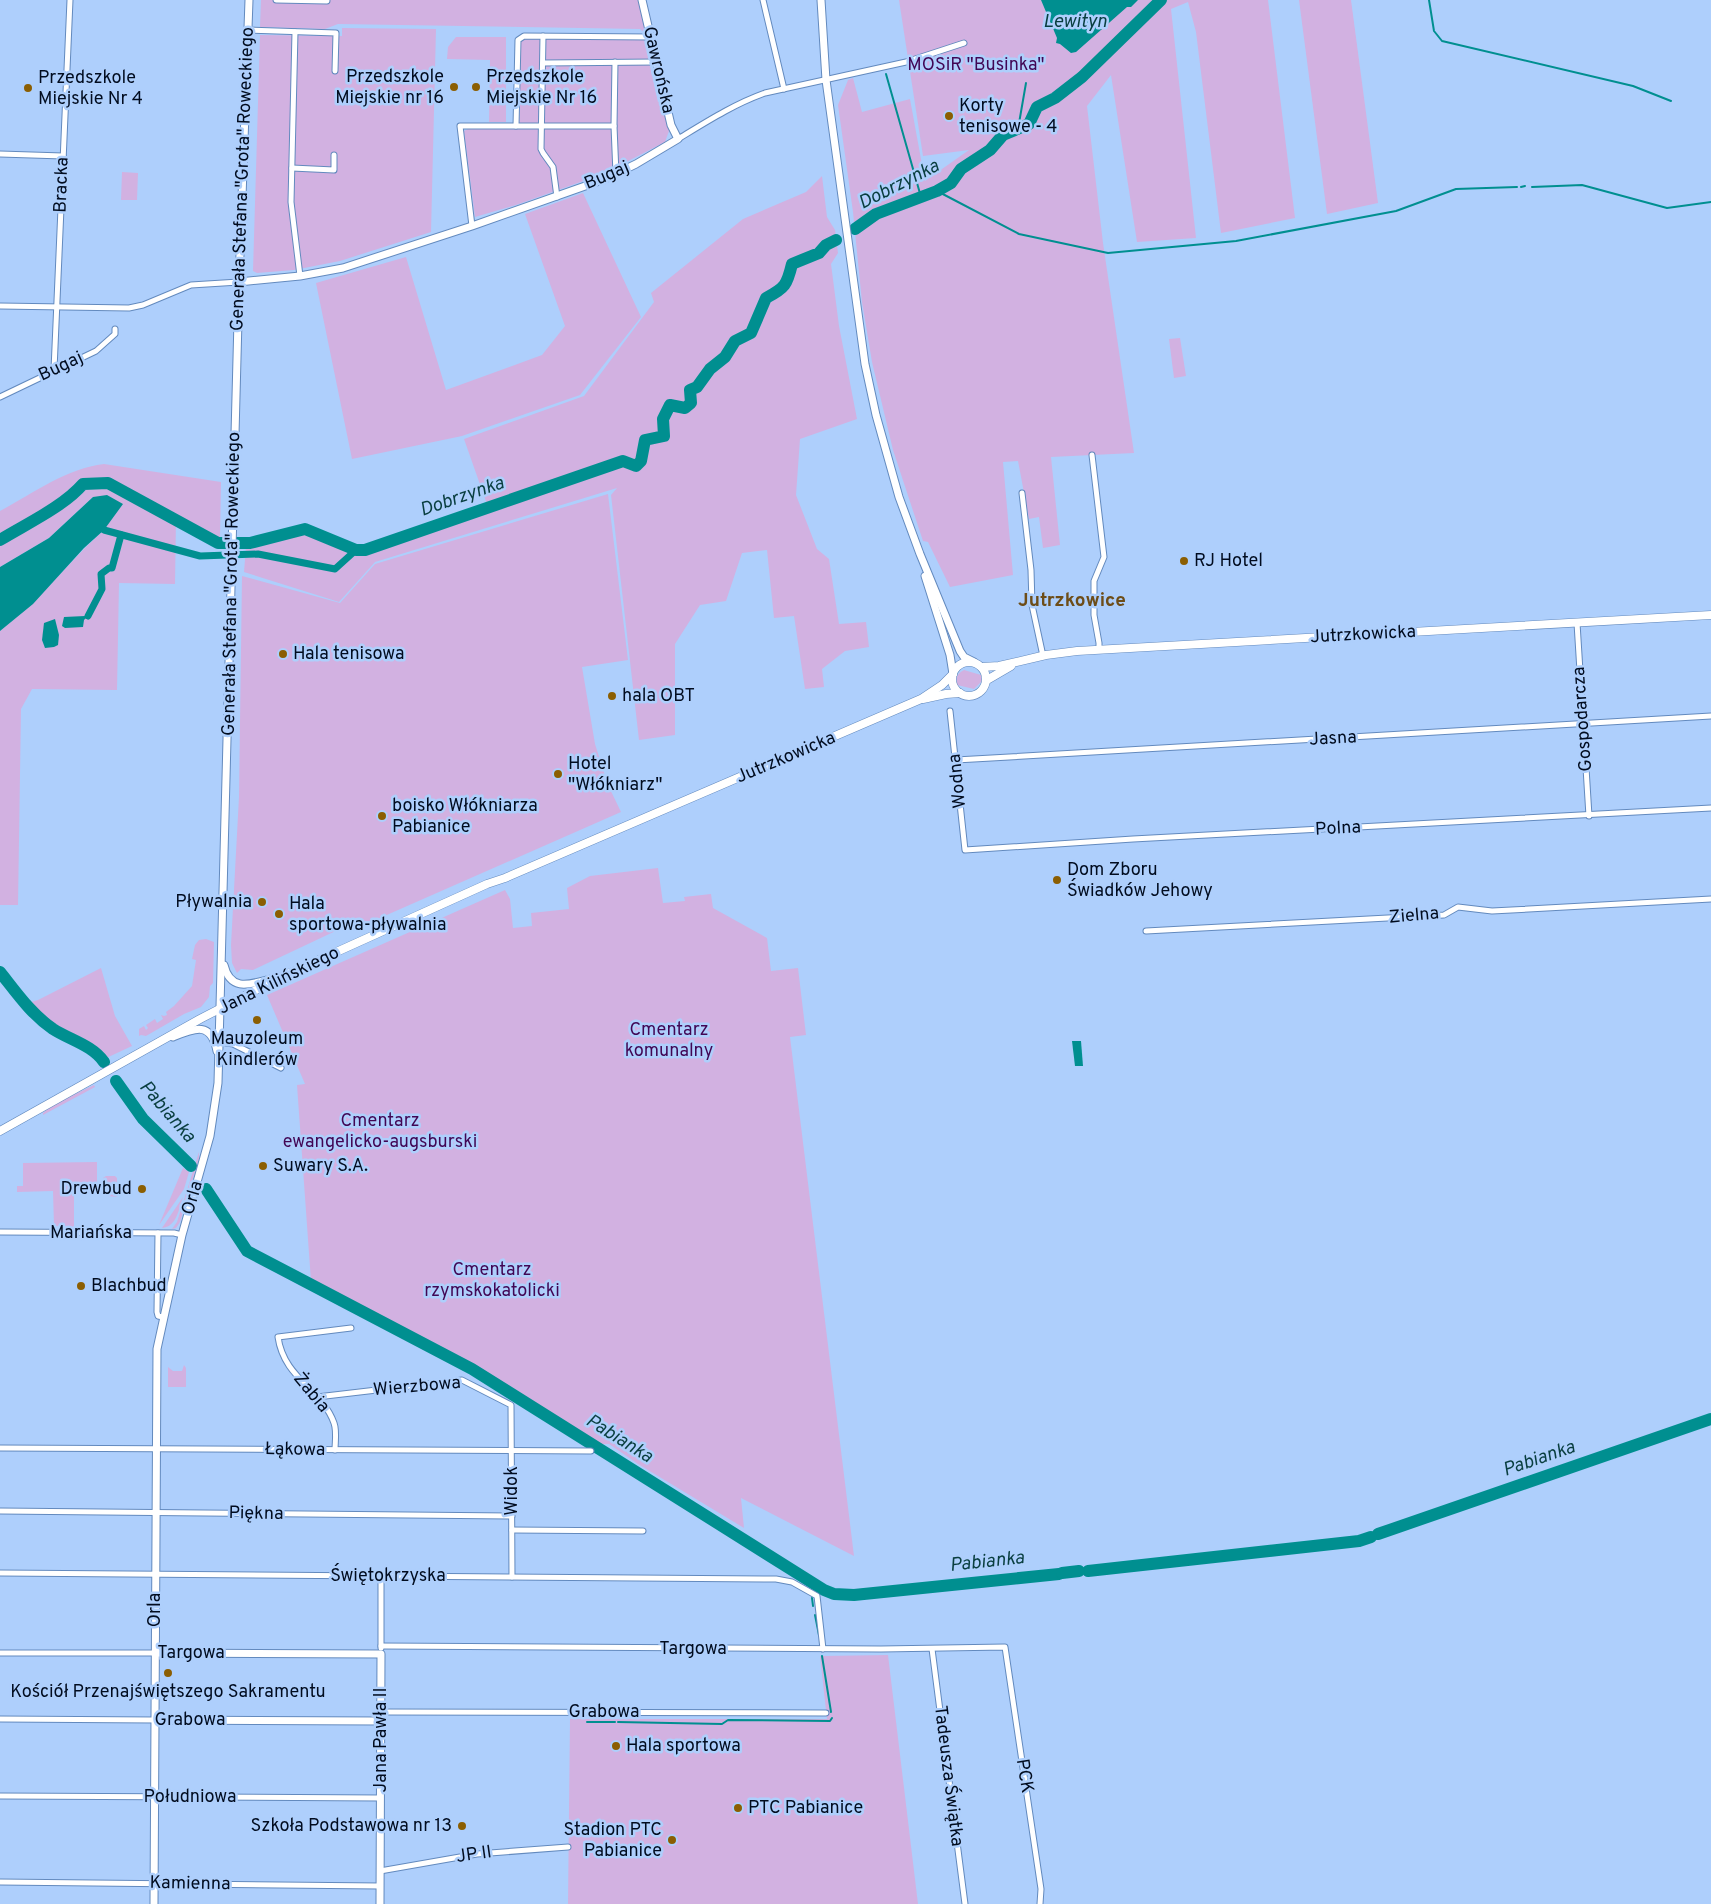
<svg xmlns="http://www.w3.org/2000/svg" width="1711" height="1904" viewBox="0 0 1711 1904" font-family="Overpass,sans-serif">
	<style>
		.green { fill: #d2b1e1 }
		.water { fill: #008f90 }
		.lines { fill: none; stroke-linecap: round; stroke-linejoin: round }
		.stream { stroke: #008f90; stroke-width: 2 }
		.canal { stroke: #008f90; stroke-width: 7 }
		.river { stroke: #008f90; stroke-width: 12 }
		.minor-casing { stroke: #638abe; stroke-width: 7 }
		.tertiary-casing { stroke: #638abe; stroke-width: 9 }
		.secondary-casing { stroke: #638abe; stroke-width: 9 }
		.minor { stroke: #fff; stroke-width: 5 }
		.tertiary { stroke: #fff; stroke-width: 7 }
		.secondary { stroke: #fff; stroke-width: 8 }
		.poi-dot { fill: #8b5e02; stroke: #aecffc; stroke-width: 2 }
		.labels { text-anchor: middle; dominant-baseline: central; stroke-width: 5; stroke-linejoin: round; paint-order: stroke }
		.park-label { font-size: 18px; fill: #410654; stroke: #aecffc }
		.street-label { font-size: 18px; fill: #010c1f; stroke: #aecffc }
		.poi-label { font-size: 18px; fill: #010c1f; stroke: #aecffc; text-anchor: start }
		.water-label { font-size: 19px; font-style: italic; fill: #093e3f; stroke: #aecffc }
		.neighbourhood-label { font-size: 19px; font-weight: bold; fill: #6d4d18; stroke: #aecffc }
	</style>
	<rect width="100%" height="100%" fill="#aecffc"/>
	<g class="green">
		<polygon points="261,0 639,0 647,35 640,29 338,24 325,29 260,27"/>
		<polygon points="899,0 1268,0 1295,218 1221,233 1196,32 1188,2 1171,9 1196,238 1137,242 1111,75 1087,106 1103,243 1134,453 1051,457 1060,545 1043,548 1039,517 1029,519 1018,461 1003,462 1013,575 950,587 928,542 923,541 893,450 872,362 862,302 853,212 838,105 848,80 853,78 862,112 910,99 925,181 969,150 923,156"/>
		<polygon points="1299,0 1351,0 1378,203 1327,214"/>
		<polygon points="342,28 436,29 431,232 340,261 294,270 257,273 253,271 260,35 342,36"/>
		<polygon points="456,37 506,37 506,122 489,122 490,60 447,59 448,47"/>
		<polygon points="523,39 644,40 658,102 662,101 669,131 665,142 603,174 516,205 475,217 464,131 468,129 519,129 521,41"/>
		<polygon points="122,172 138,173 137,200 121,200"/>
		<polygon points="822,176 827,217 835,230 838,253 831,264 839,326 857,419 800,439 796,495 817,549 829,559 839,624 866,622 869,647 845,651 822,669 824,687 805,689 794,616 774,618 767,550 742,553 726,601 700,605 675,644 675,735 639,740 611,495 617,488 375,562 339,602 244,572 246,547 305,533 363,555 489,510 464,439 584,396 654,302 651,293 743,219 806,192"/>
		<polygon points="583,193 641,317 580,395 462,436 352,459 316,283 406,257 446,390 542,355 565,326 525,214"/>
		<polygon points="1180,338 1186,376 1174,378 1169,339"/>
		<path d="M 104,464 L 221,482 L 220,539 L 138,498 L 176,519 L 175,584 L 119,583 L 117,690 L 32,689 L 21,709 L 18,905 L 0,905 L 0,631 L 30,606 L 86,547 L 104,530 L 93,497 L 49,538 L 0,567 L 0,511 C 32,494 67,468 104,464 Z"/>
		<polygon points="608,494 628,660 582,667 595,744 608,785 621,812 364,925 361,919 253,970 241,969 237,973 232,963 231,945 239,797 242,576 340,603 375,564"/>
		<path d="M 964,670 L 981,675 L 982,681 L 974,689 L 957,685 C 955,677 958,673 964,670 Z"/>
		<polygon points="658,868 663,903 685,901 684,897 711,894 713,908 767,938 771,971 798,968 806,1035 790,1037 854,1556 741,1498 744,1528 638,1464 609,1444 600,1444 474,1366 311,1281 297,1085 305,1084 267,995 505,890 510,899 513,928 532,926 531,913 569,909 567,888 590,876"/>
		<polygon points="206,939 214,942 213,983 210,986 209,997 201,1007 184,1014 146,1036 141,1035 139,1036 139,1029 144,1026 146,1030 148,1028 146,1025 155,1019 157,1023 163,1019 161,1015 164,1016 167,1015 166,1012 174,1006 192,986 196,960 192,959 195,945 199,940"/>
		<polygon points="101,968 115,1016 132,1046 102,1060 97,1052 52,1028 25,1004 38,1000"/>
		<polygon points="94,1085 95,1087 43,1115 43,1113 51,1106"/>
		<polygon points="199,1152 199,1158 180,1222 176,1228 172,1229 177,1222"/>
		<polygon points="97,1162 97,1192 74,1192 74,1227 54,1226 53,1191 17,1192 17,1186 23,1186 23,1163"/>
		<polygon points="183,1168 189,1172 184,1189 159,1225"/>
		<polygon points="106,1176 115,1176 117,1178 117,1197 108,1196 108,1188 103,1187 103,1178"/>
		<path d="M 183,1197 C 179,1208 177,1227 162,1228 Z"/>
		<polygon points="184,1365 186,1368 186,1387 168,1387 168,1367 173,1371 182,1371"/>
		<polygon points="888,1655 918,1904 568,1904 570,1719 827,1719 820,1656"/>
	</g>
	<g class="water">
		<polygon points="1041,0 1138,0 1131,7 1127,7 1076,52 1071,53 1060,44 1056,43 1057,38"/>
		<polygon points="107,495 123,504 104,530 84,548 33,604 0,631 0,567 49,538 93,497"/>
		<polygon points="85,616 88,616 84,620 83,627 65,628 62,626 64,617"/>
		<polygon points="55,619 59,635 58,645 54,647 45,648 42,640 44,623"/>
		<polygon points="1072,1041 1081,1041 1083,1066 1075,1066"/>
	</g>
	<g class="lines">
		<g class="stream">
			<polyline points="1429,0 1434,31 1442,41 1633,86 1671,101"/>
			<polyline points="886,74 921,197"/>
			<polyline points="1018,129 1026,83"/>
			<polyline points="1521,187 1525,186"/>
			<polyline points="1532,187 1582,185 1667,208 1711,202"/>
			<polyline points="937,191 1019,234 1108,253 1236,241 1396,211 1456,189 1517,187"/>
			<polyline points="812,1598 813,1606"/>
			<polyline points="815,1615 819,1635"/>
			<polyline points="822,1656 831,1712"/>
			<polyline points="587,1722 615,1722"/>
			<polyline points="618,1722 722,1724 728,1720 830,1721 832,1718"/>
		</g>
		<g class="canal">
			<polyline points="104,530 200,556 258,554 335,569 356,550"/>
			<polyline points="88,616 102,589 101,574 109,568 112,568 121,535"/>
		</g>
		<g class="river">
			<polyline points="855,229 876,214 937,191 951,183 961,169 990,150 1003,135 1029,124 1037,107 1055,98 1082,77 1161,0"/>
			<path d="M 0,540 C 26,524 63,507 83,484 L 108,483 L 218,543 L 250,543 L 305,529 L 356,550 L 365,550 L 623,461 L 636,466 L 641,461 L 645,440 L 664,436 L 663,419 L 670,405 L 685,408 L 691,403 L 690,390 L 697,387 L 710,369 L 725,357 L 735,341 L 751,333 L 766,298 C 785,288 787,285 792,264 L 819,253 L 826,245 L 836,240"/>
			<path d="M 0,972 C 16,992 31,1014 53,1029 C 70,1040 92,1045 104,1062"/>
			<polyline points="116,1081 143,1119 191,1166"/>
			<polyline points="206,1189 247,1251 472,1369 824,1590 834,1594 854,1595 1059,1574"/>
			<polyline points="1378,1534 1711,1419"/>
			<polyline points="1088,1571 1359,1541 1371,1537"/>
			<polyline points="1062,1573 1079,1571"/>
		</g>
		<g class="minor-casing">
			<g id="minor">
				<polyline points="276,0 327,1"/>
				<polyline points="763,0 784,89"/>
				<polyline points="248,30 336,33 335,71"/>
				<polyline points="295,32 291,202 300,276"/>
				<polyline points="543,36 541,149 543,153 553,167 557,197"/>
				<polyline points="615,62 614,126 616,174"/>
				<polyline points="543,63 656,62"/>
				<polyline points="516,126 518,40 524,36 651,37"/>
				<path d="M 678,139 C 706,122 734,104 765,93 L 906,62 L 964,43"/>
				<polyline points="0,154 63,156"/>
				<polyline points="292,168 334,170 334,155"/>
				<polyline points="472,226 460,126 614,126"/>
				<polyline points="0,306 129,308 143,305 191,285 239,282"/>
				<polyline points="54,370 70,0"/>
				<polyline points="0,397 96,351 115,334 115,329"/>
				<polyline points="1092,455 1104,557 1094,581 1094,615 1099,643 1099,650"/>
				<polyline points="1022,493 1031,570 1032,605 1043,656"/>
				<polyline points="1577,623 1589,816"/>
				<polyline points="950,711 965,850 1133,839 1711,808"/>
				<polyline points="956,760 1711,716"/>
				<polyline points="1146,931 1444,915 1458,907 1492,911 1711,899"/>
				<polyline points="220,1042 233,1044 281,1068"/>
				<polyline points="0,1232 174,1233 182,1235"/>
				<polyline points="158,1233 157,1312 158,1316 163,1317"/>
				<polyline points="317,1397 462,1380 511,1405 512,1577"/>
				<polyline points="0,1448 591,1451"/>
				<path d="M 335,1450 C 335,1442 337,1431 334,1423 C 322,1389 284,1379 278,1337 L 351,1328"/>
				<polyline points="0,1511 512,1516"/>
				<polyline points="512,1530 643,1531"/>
				<polyline points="0,1573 776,1579 792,1582 817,1596 823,1649"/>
				<polyline points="381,1576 381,1648"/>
				<polyline points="381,1646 881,1649 1005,1647 1041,1889 1040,1904"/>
				<polyline points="932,1649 965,1904"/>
				<polyline points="0,1653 155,1653"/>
				<polyline points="381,1712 826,1713"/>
				<polyline points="0,1719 155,1720"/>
				<polyline points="0,1796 380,1798"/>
				<polyline points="380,1871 477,1854 568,1847"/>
				<polyline points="0,1882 380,1886"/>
			</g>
		</g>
		<g class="tertiary-casing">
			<g id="tertiary">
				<polyline points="821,0 826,80 865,364 876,415 899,497 920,554 960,651 964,657 974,662"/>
				<polyline points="239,282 300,276 343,268 472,226 605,179 636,164 678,139 671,125 642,0"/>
				<polyline points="925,576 950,655 953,674"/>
				<path d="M 224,965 C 231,995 255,982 276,978"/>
				<path d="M 173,1037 C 195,1028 211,1021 217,1051"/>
				<polyline points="155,1653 381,1654 380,1904"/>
				<polyline points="155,1720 381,1721"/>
				<polyline points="154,1904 157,1349 182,1235 210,1136 218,1083 239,282 249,0"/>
			</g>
		</g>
		<g class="secondary-casing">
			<g id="secondary">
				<circle cx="969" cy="679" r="17"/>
				<polyline points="982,667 999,666 1046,655 1077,651 1711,615"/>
				<polyline points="987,680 1011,666"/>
				<polyline points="923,699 946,694 960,693"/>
				<polyline points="0,1131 200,1019 281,977 487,884 505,878 921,699 942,685 953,674"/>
			</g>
		</g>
		<use href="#minor" class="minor"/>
		<use href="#tertiary" class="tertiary"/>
		<use href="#secondary" class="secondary"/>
	</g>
	<g class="poi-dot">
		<circle cx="454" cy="87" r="5"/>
		<circle cx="476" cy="87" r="5"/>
		<circle cx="28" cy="88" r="5"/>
		<circle cx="949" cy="116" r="5"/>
		<circle cx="1184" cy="561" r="5"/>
		<circle cx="283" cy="654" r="5"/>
		<circle cx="612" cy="696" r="5"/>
		<circle cx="558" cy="774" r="5"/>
		<circle cx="382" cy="816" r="5"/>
		<circle cx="1057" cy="880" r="5"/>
		<circle cx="262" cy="902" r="5"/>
		<circle cx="279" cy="914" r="5"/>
		<circle cx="257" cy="1020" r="5"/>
		<circle cx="263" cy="1166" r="5"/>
		<circle cx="142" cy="1189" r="5"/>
		<circle cx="81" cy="1286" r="5"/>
		<circle cx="168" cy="1673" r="5"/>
		<circle cx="616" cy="1746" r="5"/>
		<circle cx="738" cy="1808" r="5"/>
		<circle cx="462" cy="1826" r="5"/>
		<circle cx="672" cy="1840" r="5"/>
	</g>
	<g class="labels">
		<g class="park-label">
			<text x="976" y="65">MOSiR "Businka"</text>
			<text x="669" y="1030">Cmentarz<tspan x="669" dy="21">komunalny</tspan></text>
			<text x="380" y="1121">Cmentarz<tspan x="380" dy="21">ewangelicko-augsburski</tspan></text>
			<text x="492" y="1270">Cmentarz<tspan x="492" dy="21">rzymskokatolicki</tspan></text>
		</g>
		<g class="street-label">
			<text transform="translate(658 70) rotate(77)">Gawrońska</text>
			<text transform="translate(607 176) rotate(-23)">Bugaj</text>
			<text transform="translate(243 179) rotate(-88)">Generała Stefana "Grota" Roweckiego</text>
			<text transform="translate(62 185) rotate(-88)">Bracka</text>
			<text transform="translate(61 367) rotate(-25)">Bugaj</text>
			<text transform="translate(232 584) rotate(-89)">Generała Stefana "Grota" Roweckiego</text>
			<text transform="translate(1363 635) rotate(-3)">Jutrzkowicka</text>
			<text transform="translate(1583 719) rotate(-94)">Gospodarcza</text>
			<text transform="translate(1333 739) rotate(-3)">Jasna</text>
			<text transform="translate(786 758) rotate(-23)">Jutrzkowicka</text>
			<text transform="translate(958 781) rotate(-96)">Wodna</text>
			<text transform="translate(1338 829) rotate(-3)">Polna</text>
			<text transform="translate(1414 916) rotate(-5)">Zielna</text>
			<text transform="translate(279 981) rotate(-26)">Jana Kilińskiego</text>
			<text transform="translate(193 1198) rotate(-74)">Orla</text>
			<text x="91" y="1233">Mariańska</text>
			<text transform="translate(417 1387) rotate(-5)">Wierzbowa</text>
			<text transform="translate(311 1393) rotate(50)">Żabia</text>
			<text transform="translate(295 1450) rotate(1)">Łąkowa</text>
			<text transform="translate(512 1491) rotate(-90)">Widok</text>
			<text transform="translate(256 1514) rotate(1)">Piękna</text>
			<text x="388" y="1576">Świętokrzyska</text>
			<text transform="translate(155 1610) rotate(-90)">Orla</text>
			<text x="693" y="1649">Targowa</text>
			<text x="191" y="1653">Targowa</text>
			<text x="604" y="1712">Grabowa</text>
			<text x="190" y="1720">Grabowa</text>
			<text transform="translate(381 1740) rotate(-90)">Jana Pawła II</text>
			<text transform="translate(948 1776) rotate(83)">Tadeusza Świątka</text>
			<text transform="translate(1024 1776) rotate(81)">PCK</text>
			<text x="190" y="1797">Południowa</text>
			<text transform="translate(474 1855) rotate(-8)">JP II</text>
			<text transform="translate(190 1884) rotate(1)">Kamienna</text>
		</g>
		<g class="poi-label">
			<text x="444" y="77" text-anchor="end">Przedszkole<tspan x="444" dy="21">Miejskie nr 16</tspan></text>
			<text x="486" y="77">Przedszkole<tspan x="486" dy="21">Miejskie Nr 16</tspan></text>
			<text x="38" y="78">Przedszkole<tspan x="38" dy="21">Miejskie Nr 4</tspan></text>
			<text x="959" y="106">Korty<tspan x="959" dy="21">tenisowe - 4</tspan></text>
			<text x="1194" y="561">RJ Hotel</text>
			<text x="293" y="654">Hala tenisowa</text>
			<text x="622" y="696">hala OBT</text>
			<text x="568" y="764">Hotel<tspan x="568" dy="21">"Włókniarz"</tspan></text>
			<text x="392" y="806">boisko Włókniarza<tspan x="392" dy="21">Pabianice</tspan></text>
			<text x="1067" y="870">Dom Zboru<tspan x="1067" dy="21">Świadków Jehowy</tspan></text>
			<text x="252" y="902" text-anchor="end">Pływalnia</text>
			<text x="289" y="904">Hala<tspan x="289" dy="21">sportowa-pływalnia</tspan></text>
			<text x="257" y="1039" text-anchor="middle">Mauzoleum<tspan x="257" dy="21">Kindlerów</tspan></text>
			<text x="273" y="1166">Suwary S.A.</text>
			<text x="132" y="1189" text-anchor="end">Drewbud</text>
			<text x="91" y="1286">Blachbud</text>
			<text x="168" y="1692" text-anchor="middle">Kościół Przenajświętszego Sakramentu</text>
			<text x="626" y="1746">Hala sportowa</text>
			<text x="748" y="1808">PTC Pabianice</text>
			<text x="452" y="1826" text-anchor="end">Szkoła Podstawowa nr 13</text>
			<text x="662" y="1830" text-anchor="end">Stadion PTC<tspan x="662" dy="21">Pabianice</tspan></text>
		</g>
		<g class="water-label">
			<text x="1075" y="22">Lewityn</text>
			<text transform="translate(899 185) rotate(-27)">Dobrzynka</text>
			<text transform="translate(462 497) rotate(-19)">Dobrzynka</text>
			<text transform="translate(167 1112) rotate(49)">Pabianka</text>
			<text transform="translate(619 1439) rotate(32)">Pabianka</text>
			<text transform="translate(1539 1459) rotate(-19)">Pabianka</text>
			<text transform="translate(987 1562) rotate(-6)">Pabianka</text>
		</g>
		<g class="neighbourhood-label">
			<text x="1072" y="601">Jutrzkowice</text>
		</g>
	</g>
</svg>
